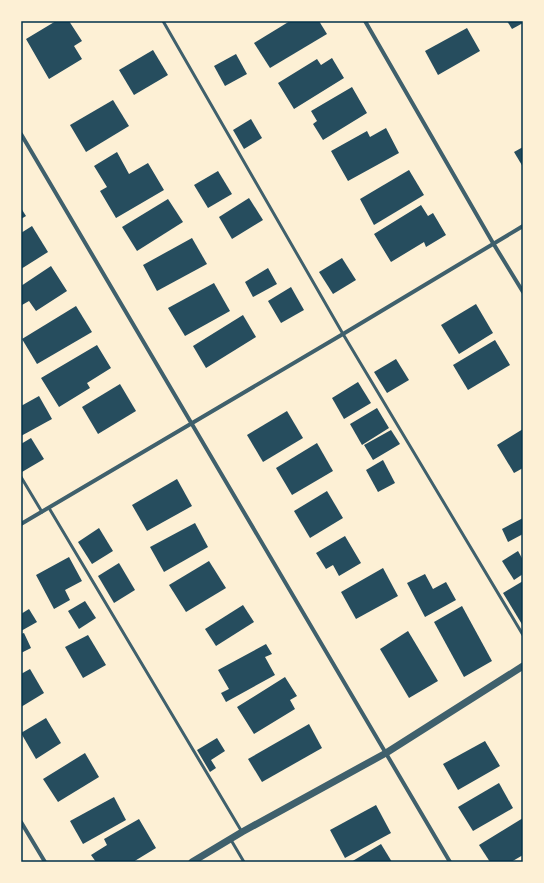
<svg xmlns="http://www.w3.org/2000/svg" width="544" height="883" viewBox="0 0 544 883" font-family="Mulish,sans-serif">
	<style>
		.building { fill: #264d5e }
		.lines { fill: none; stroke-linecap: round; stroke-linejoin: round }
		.service { stroke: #3f606c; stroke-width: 3 }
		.minor { stroke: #3f606c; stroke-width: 4 }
		.tertiary { stroke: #3f606c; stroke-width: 7 }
		.neatline { fill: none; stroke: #003049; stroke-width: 1.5 }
	</style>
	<rect width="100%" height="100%" fill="#fdf0d5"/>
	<g class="building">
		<polygon points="56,21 69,21 82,41 74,46 82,59 49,79 26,39"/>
		<polygon points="290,21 319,21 327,34 270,68 254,43"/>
		<polygon points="507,21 523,21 523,23 512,29"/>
		<polygon points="467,28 480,51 438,75 425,51"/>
		<polygon points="153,50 168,75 134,95 119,70"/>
		<polygon points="236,54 247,74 225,86 214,66"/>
		<polygon points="332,58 344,78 294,109 278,83 317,59 321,65"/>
		<polygon points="352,87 367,113 323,140 313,124 317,121 311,111"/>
		<polygon points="113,100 129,126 86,152 70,125"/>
		<polygon points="251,119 262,138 244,149 233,130"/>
		<polygon points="386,128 399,153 348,181 331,151 367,131 370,137"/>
		<polygon points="523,147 523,167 514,152"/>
		<polygon points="117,152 129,174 148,163 164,190 116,218 100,191 107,187 94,166"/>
		<polygon points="409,170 424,195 374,225 360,199"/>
		<polygon points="218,171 232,194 208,208 194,185"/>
		<polygon points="249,198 263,220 232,239 219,217"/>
		<polygon points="168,199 183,222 137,251 122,227"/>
		<polygon points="421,205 428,216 433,213 446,235 426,247 424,242 391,262 374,234"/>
		<polygon points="21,208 26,216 21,219"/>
		<polygon points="32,226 48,252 21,269 21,233"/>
		<polygon points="192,238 207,264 157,291 143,265"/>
		<polygon points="342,258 356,280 333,294 319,272"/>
		<polygon points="51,266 67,291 36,311 29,301 22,305 21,302 21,286"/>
		<polygon points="268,268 277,284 253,297 245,282"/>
		<polygon points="214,283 230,311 185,336 168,308"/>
		<polygon points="291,287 304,310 281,323 268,301"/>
		<polygon points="476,304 493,333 459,354 441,325"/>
		<polygon points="76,306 92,332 37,364 22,339"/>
		<polygon points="243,315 256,337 206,368 193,346"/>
		<polygon points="495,340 510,365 468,390 453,365"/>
		<polygon points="97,345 111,368 87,383 90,388 59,407 41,378"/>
		<polygon points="396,359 409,380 387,393 374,372"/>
		<polygon points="358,382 371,403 344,419 332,398"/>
		<polygon points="120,384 136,411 98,434 82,407"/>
		<polygon points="39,396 52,419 21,436 21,406"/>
		<polygon points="377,408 389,428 362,445 350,424"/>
		<polygon points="287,411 303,438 263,462 247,435"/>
		<polygon points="523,429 523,468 514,473 497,445"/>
		<polygon points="391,430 400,444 373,460 364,445"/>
		<polygon points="31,438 44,459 22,472 21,470 21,444"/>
		<polygon points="317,443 333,471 292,495 276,468"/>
		<polygon points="383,460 395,483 378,492 366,470"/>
		<polygon points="177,479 192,506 147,531 132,505"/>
		<polygon points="327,491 343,518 310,538 294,511"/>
		<polygon points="523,518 523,534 508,542 502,529"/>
		<polygon points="195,523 208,547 164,572 150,547"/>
		<polygon points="99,528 113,551 92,564 78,542"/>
		<polygon points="345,536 361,563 339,576 333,565 326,569 316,553"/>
		<polygon points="518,551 523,560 523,574 514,580 502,561"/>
		<polygon points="69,557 82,581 65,590 70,600 54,609 36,575"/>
		<polygon points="209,561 226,588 186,612 169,585"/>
		<polygon points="119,563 135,590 114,603 98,576"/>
		<polygon points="383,568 398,596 356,619 341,592"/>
		<polygon points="425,574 433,589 446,582 456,600 425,617 407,583"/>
		<polygon points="523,581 523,626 503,593"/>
		<polygon points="85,601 96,618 79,629 68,611"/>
		<polygon points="243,605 254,622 216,646 205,629"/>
		<polygon points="462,606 492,661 464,677 434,622"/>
		<polygon points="29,609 37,622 21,631 21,614"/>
		<polygon points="408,631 438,681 409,698 380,649"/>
		<polygon points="24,633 31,648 21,653 21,634"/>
		<polygon points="88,635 106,665 83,678 65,647"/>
		<polygon points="266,644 272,654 265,657 275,675 226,702 221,693 229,689 218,670"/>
		<polygon points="30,669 44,693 21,707 21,674"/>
		<polygon points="285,677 297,696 290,700 295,709 254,734 237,707"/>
		<polygon points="46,718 61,743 36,759 21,733"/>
		<polygon points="309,724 322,748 262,782 248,759"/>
		<polygon points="217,738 225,751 211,760 216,768 210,772 197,750"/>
		<polygon points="485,741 500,766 458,790 443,764"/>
		<polygon points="85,753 99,777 58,802 43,779"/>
		<polygon points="499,783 513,808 473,831 458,807"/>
		<polygon points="114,797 126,820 83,844 70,821"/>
		<polygon points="376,805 391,833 345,858 330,830"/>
		<polygon points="523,818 523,855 511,862 490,862 479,845"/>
		<polygon points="139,819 156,848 133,862 96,862 91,855 107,845 104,839"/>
		<polygon points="381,844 392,862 351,862"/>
	</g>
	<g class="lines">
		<g class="service">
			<polyline points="163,21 343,334 523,635"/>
			<polyline points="21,477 42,512"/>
			<polyline points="49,508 242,832"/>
			<polyline points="231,840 244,862"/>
		</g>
		<g class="minor">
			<polyline points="365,21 493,243 523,292"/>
			<polyline points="21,134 450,862"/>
			<polyline points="21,524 343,334 523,226"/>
			<polyline points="21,822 45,862"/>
		</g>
		<polyline class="tertiary" points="192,862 242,832 386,753 523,666"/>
	</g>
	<rect width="544" height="883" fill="none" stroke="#fdf0d5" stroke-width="44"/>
	<rect x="22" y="22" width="500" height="839" class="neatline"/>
</svg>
